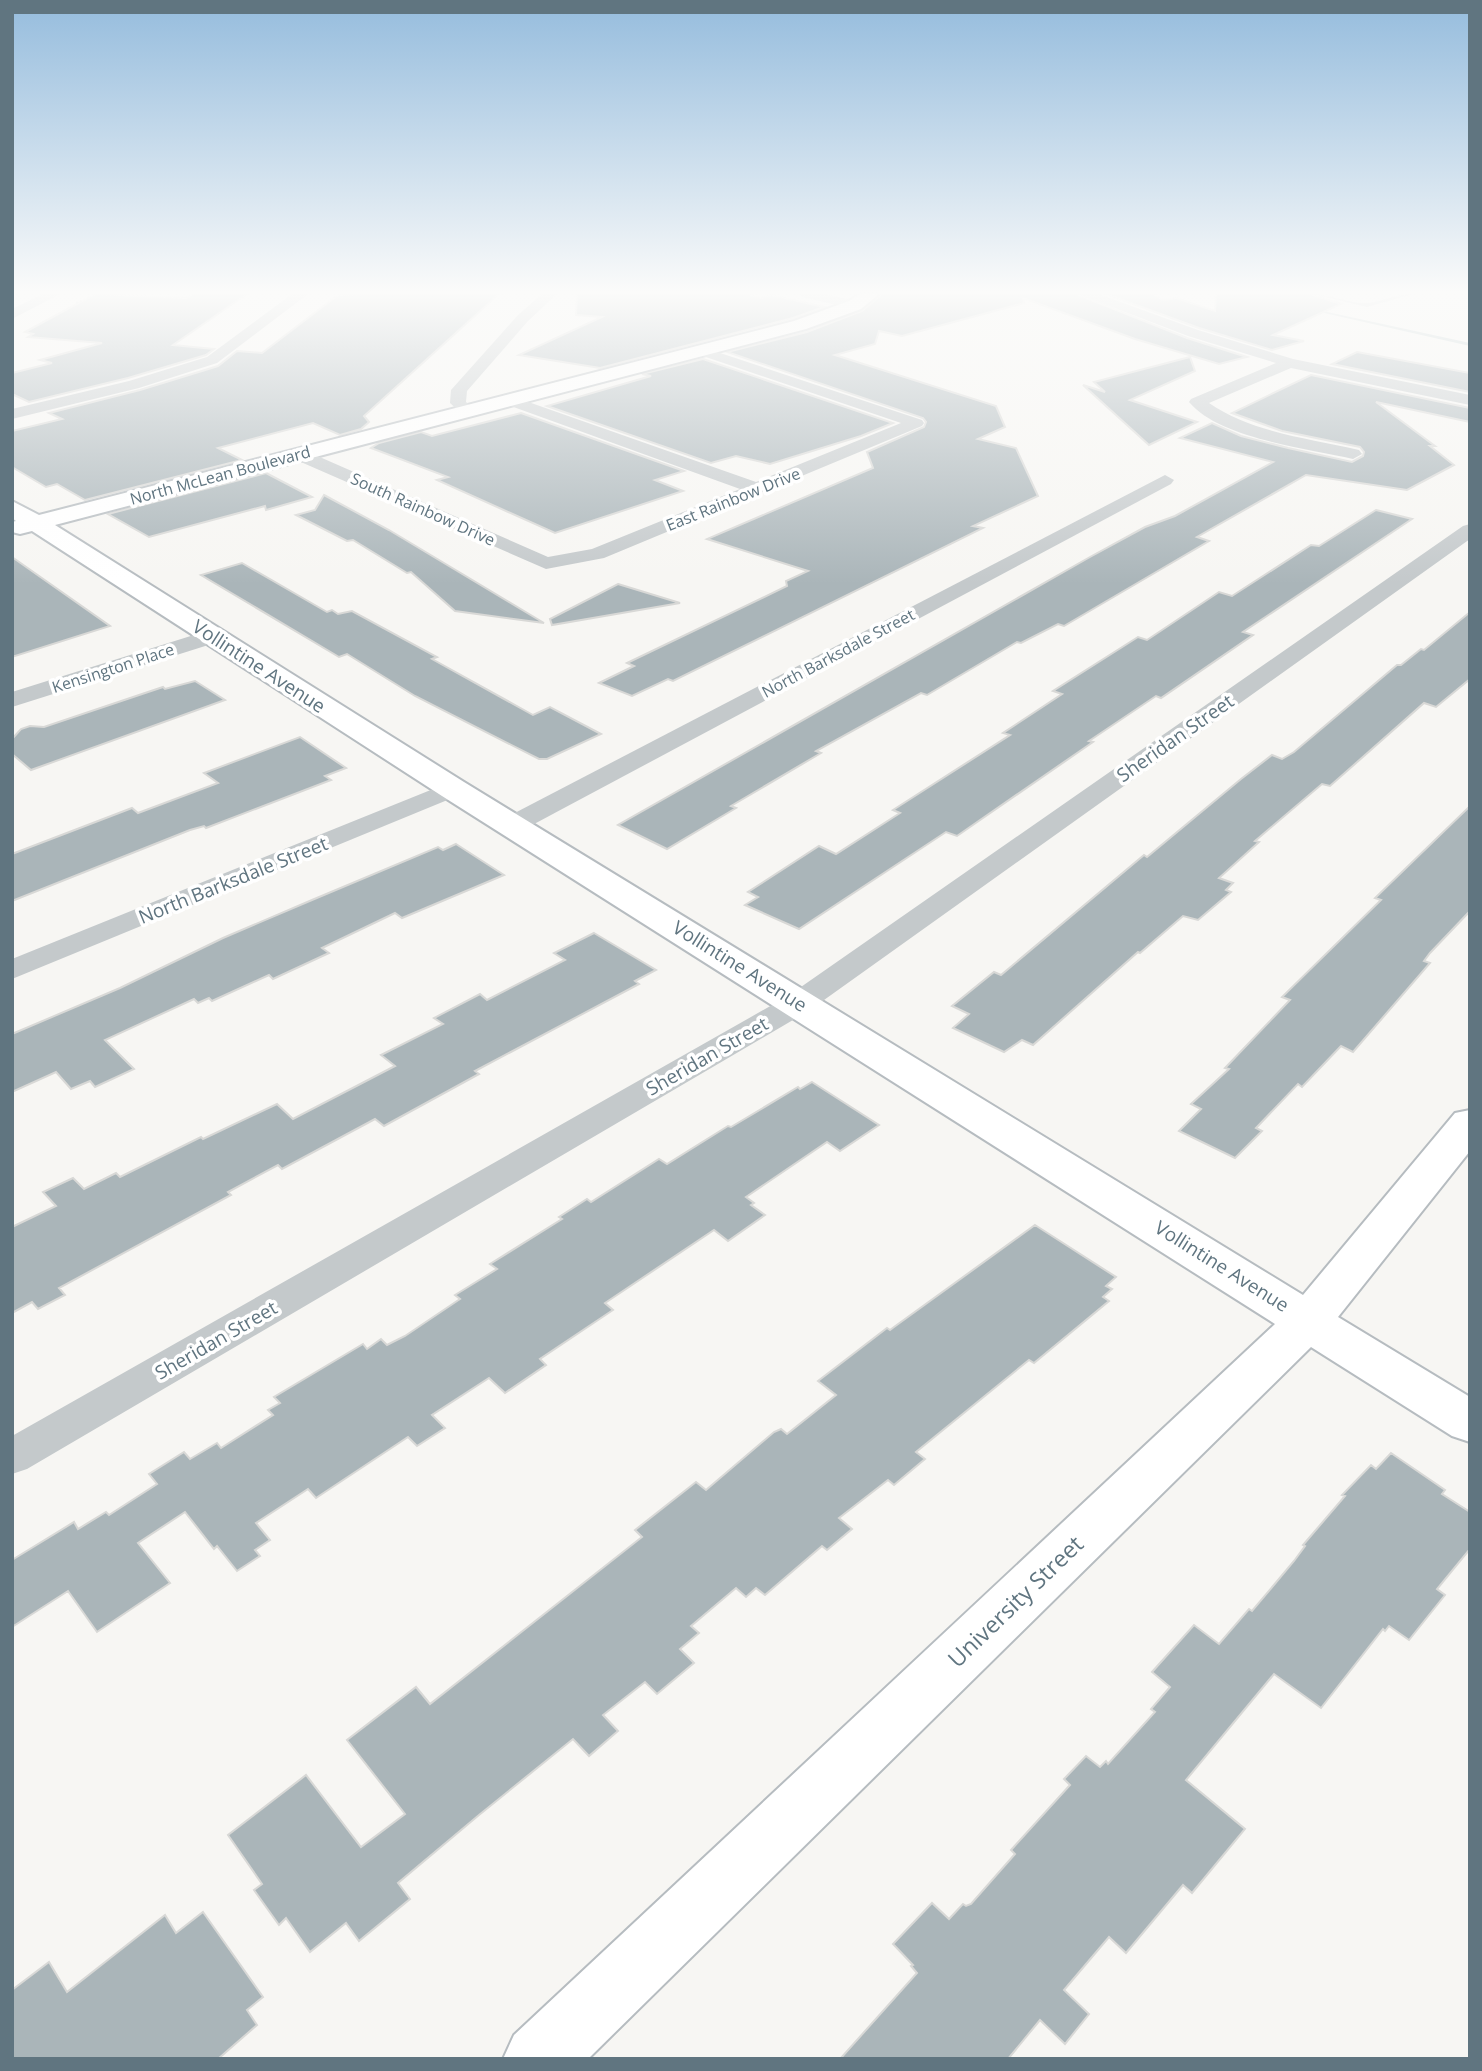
<svg xmlns="http://www.w3.org/2000/svg" width="1482" height="2071" viewBox="0 0 1482 2071" font-family="'Open Sans',sans-serif">
	<style>
		.lines { fill: none; stroke-linecap: round; stroke-linejoin: round }
		.stream { fill: #bac9cc; fill-rule: evenodd }
		.building { fill: #aab5b9; stroke: #d8d8d6; stroke-width: 2 }
		.secondary-casing { stroke: #b6bcc0; stroke-width: 4 }
		.path { stroke: #c0c2c4; stroke-width: 2; stroke-dasharray: 2 2; stroke-linecap: butt }
		.lane { fill: #c4c9cb; fill-rule: evenodd }
		.street { fill: #c4c9cb; fill-rule: evenodd }
		.secondary { fill: #fff; fill-rule: evenodd }
		.labels { text-anchor: middle; dominant-baseline: central; stroke-width: 7; stroke-linejoin: round; paint-order: stroke }
		.far-street-label { font-size: 16px; fill: #607580; stroke: #fff }
		.street-label { font-size: 19px; fill: #607580; stroke: #fff }
		.near-street-label { font-size: 23px; fill: #607580; stroke: #fff }
	</style>
	<rect width="100%" height="100%" fill="#f7f6f3"/>
	<g class="lines">
		<polygon class="stream" points="1309,308 1470,343 1470,346 1311,310"/>
	</g>
	<g class="building">
		<polygon points="95,294 186,298 193,294 247,294 173,345 214,349 206,355 128,378 29,402 12,394 12,373 52,363 40,360 102,343 28,337 33,334 25,332"/>
		<polygon points="369,294 499,294 364,416 369,422 361,429 340,435 313,423 218,448 242,460 85,500 57,484 46,487 12,467 12,431 62,419 49,413 140,390 218,366 237,351 262,353 338,295"/>
		<polygon points="577,294 746,294 761,298 771,295 824,307 793,318 600,368 519,355 602,317 576,315"/>
		<polygon points="882,294 1076,294 1187,338 1247,357 1219,364 1135,339 1023,298 1024,303 902,336 879,331 875,344 835,355 996,406 1005,427 978,439 1016,448 1038,496 973,526 983,528 673,681 668,679 632,696 599,683 634,666 627,663 787,586 786,581 808,571 707,539 873,468 867,452 924,427 926,422 923,418 727,352 807,332 862,311"/>
		<polygon points="1106,294 1153,294 1163,300 1176,298 1215,311 1216,294 1310,294 1341,304 1273,335 1304,341 1272,350 1199,328"/>
		<polygon points="1357,352 1470,373 1470,392 1332,364"/>
		<polygon points="1190,357 1195,371 1130,400 1197,422 1149,445 1083,385 1105,392 1094,382"/>
		<polygon points="703,359 893,423 861,436 770,464 736,456 711,463 547,406 651,376 642,374"/>
		<polygon points="1311,375 1470,408 1470,422 1376,402 1435,446 1430,446 1454,465 1407,490 1306,475 1197,537 1209,541 1064,626 1058,624 1021,643 1017,642 927,695 921,693 816,751 821,753 731,806 736,808 667,849 618,825 1090,557 1145,527 1175,516 1273,462 1180,438 1212,423 1241,436 1288,448 1352,462 1363,456 1364,452 1360,447 1282,431 1232,413"/>
		<polygon points="521,413 684,471 655,480 683,491 555,533 437,480 448,477 371,448 379,443 421,432 432,436"/>
		<polygon points="266,473 312,497 266,510 265,506 149,537 108,514"/>
		<polygon points="324,495 389,530 544,623 455,611 411,572 407,573 353,540 347,541 296,515 315,510"/>
		<polygon points="1376,510 1412,519 1243,632 1253,635 1161,698 1156,696 1089,741 1093,742 957,836 946,832 799,929 745,905 758,897 748,892 819,846 836,854 900,813 893,810 1010,735 1003,733 1062,694 1053,691 1138,637 1147,640 1219,592 1232,596 1311,545 1319,546"/>
		<polygon points="12,557 110,626 12,657"/>
		<polygon points="242,563 327,612 332,610 338,614 352,611 437,657 432,659 533,715 550,707 601,734 547,759 539,759 415,696 347,654 339,657 201,575"/>
		<polygon points="618,584 680,603 552,625 550,619"/>
		<polygon points="1470,612 1470,679 1436,707 1424,703 1330,786 1322,784 1255,841 1259,842 1219,878 1233,883 1226,890 1231,892 1198,920 1183,916 1140,953 1138,952 1033,1045 1022,1040 1004,1052 953,1028 969,1014 952,1006 994,972 1001,975 1144,855 1147,857 1241,779 1272,755 1282,759 1294,752 1397,665 1401,665 1421,649 1424,650"/>
		<polygon points="195,681 225,700 31,770 12,754 12,739 21,729 30,726 44,727 163,687 165,689"/>
		<polygon points="300,737 346,768 325,776 331,780 206,828 204,826 190,830 12,901 12,854 132,808 138,813 218,783 204,773"/>
		<polygon points="1470,806 1470,911 1430,953 1424,961 1430,963 1353,1052 1341,1046 1302,1087 1298,1084 1256,1128 1262,1131 1235,1158 1179,1131 1201,1109 1191,1104 1229,1069 1225,1068 1290,1000 1282,997 1381,900 1375,898"/>
		<polygon points="456,844 504,875 402,918 395,913 322,948 329,953 273,979 269,975 212,1001 209,998 198,1003 194,999 105,1040 134,1069 95,1087 90,1081 71,1089 56,1072 12,1092 12,1034 120,988 223,938 312,900 438,847 443,850"/>
		<polygon points="594,933 656,970 635,981 639,984 475,1071 479,1074 384,1126 375,1119 282,1169 278,1165 228,1192 231,1195 59,1288 65,1295 38,1309 32,1302 12,1313 12,1227 56,1206 43,1192 73,1178 84,1189 116,1173 120,1177 201,1137 203,1139 277,1104 293,1119 395,1066 381,1055 443,1024 434,1018 480,994 487,1000 565,960 554,953"/>
		<polygon points="812,1082 879,1125 840,1151 827,1142 746,1197 754,1203 751,1205 765,1215 728,1241 714,1230 605,1303 613,1310 540,1359 546,1365 505,1393 489,1378 432,1415 445,1428 417,1446 408,1437 316,1498 308,1489 256,1523 270,1540 255,1550 260,1556 237,1571 217,1546 214,1549 185,1512 138,1543 170,1583 97,1632 68,1591 12,1627 12,1560 74,1522 78,1529 106,1512 109,1515 157,1484 149,1474 184,1452 190,1459 217,1443 221,1448 273,1415 268,1410 280,1403 274,1397 363,1344 367,1349 381,1339 387,1345 405,1336 460,1299 455,1295 497,1269 490,1264 562,1219 559,1217 587,1199 591,1202 659,1159 667,1164 728,1126 731,1127 798,1087 800,1089"/>
		<polygon points="1035,1225 1116,1277 1106,1286 1112,1289 1103,1297 1109,1301 1034,1363 1029,1360 916,1452 925,1459 894,1485 888,1480 839,1518 852,1529 827,1550 822,1546 765,1595 756,1588 746,1597 736,1588 691,1626 699,1633 680,1649 694,1663 657,1694 645,1682 603,1715 618,1731 589,1756 573,1739 479,1815 398,1883 410,1899 359,1941 346,1923 310,1952 286,1918 279,1925 254,1890 262,1884 228,1835 306,1775 361,1847 405,1814 347,1740 416,1687 430,1704 642,1537 635,1530 696,1482 706,1490 774,1432 781,1429 787,1434 836,1395 818,1381 887,1328 890,1330 894,1327"/>
		<polygon points="1391,1453 1445,1490 1442,1494 1470,1512 1470,1549 1437,1589 1445,1595 1409,1640 1389,1626 1385,1631 1383,1629 1321,1708 1274,1674 1186,1780 1245,1829 1192,1893 1183,1885 1126,1953 1109,1937 1064,1990 1089,2014 1065,2044 1040,2020 1008,2059 840,2059 917,1973 911,1966 913,1965 893,1944 932,1903 949,1919 963,1904 966,1906 971,1904 1015,1854 1011,1850 1070,1785 1064,1779 1086,1756 1100,1767 1106,1761 1108,1764 1155,1712 1151,1709 1170,1687 1152,1672 1194,1625 1219,1644 1249,1609 1252,1611 1294,1561 1305,1546 1303,1545 1345,1496 1342,1495 1371,1465 1376,1469"/>
		<polygon points="203,1912 263,1997 247,2010 257,2025 218,2059 12,2059 12,1990 49,1962 67,1992 165,1915 176,1933"/>
	</g>
	<g class="lines">
		<g class="secondary-casing">
			<polygon id="secondary" points="860,294 879,294 861,309 806,329 55,525 464,782 1303,1295 1455,1113 1470,1110 1470,1151 1338,1317 1470,1397 1470,1442 1452,1436 1311,1347 588,2059 503,2059 514,2035 1275,1324 442,796 32,531 20,534 12,532 12,522 16,521 12,518 12,501 39,515 794,321 849,301"/>
		</g>
		<polyline class="path" points="76,303 88,298"/>
		<path class="lane" d="M 1312,294 C 1330,294 1350,304 1368,303 C 1384,301 1397,294 1413,294 L 1367,307 Z"/>
		<g class="street">
			<polygon points="43,294 60,294 12,319 12,309"/>
			<polygon points="292,294 308,294 217,363 139,388 12,419 12,409 129,381 207,357"/>
			<polygon points="542,294 557,294 528,321 467,391 466,402 476,411 474,414 462,414 450,403 451,390 518,315"/>
			<polygon points="800,294 825,294 860,302 862,305 855,309 802,297"/>
			<path d="M 1078,294 L 1098,294 L 1198,330 L 1293,359 L 1470,395 L 1470,405 L 1291,368 L 1209,403 C 1253,433 1308,438 1359,450 L 1362,454 L 1353,459 C 1307,448 1220,439 1189,402 L 1191,399 L 1276,363 L 1188,336 Z"/>
			<polygon points="702,347 922,420 924,423 922,426 604,558 546,569 294,459 291,455 300,450 306,451 548,557 592,549 740,489 505,404 503,401 505,398 517,398 756,482 901,423 697,354 695,351 697,348"/>
			<polygon points="1165,475 1174,480 1171,484 521,831 512,833 503,831 499,825 503,819"/>
			<polygon points="1470,524 1470,539 810,1010 27,1469 12,1474 12,1436 788,996 1463,526"/>
			<polygon points="213,629 221,631 224,636 221,641 12,707 12,692"/>
			<polygon points="453,781 462,784 466,789 462,794 12,979 12,959"/>
		</g>
		<use href="#secondary" class="secondary"/>
	</g>
	<linearGradient id="sky" x2="0" y2="1"><stop stop-color="#95bcdd"/><stop offset="0.5" stop-color="#fbfbfa"/><stop offset="1" stop-color="#fbfbfa" stop-opacity="0"/></linearGradient>
	<rect width="1482" height="584" fill="url(#sky)"/>
	<g class="labels">
		<g class="far-street-label">
			<text transform="translate(220 475) rotate(-15)">North McLean Boulevard</text>
			<text transform="translate(733 499) rotate(-22)">East Rainbow Drive</text>
			<text transform="translate(423 509) rotate(24)">South Rainbow Drive</text>
			<text transform="translate(838 653) rotate(-28)">North Barksdale Street</text>
			<text transform="translate(113 668) rotate(-18)">Kensington Place</text>
		</g>
		<g class="street-label">
			<text transform="translate(259 666) rotate(33)">Vollintine Avenue</text>
			<text transform="translate(1175 738) rotate(-35)">Sheridan Street</text>
			<text transform="translate(233 880) rotate(-22)">North Barksdale Street</text>
			<text transform="translate(740 966) rotate(32)">Vollintine Avenue</text>
			<text transform="translate(707 1056) rotate(-30)">Sheridan Street</text>
			<text transform="translate(1222 1266) rotate(32)">Vollintine Avenue</text>
			<text transform="translate(216 1340) rotate(-30)">Sheridan Street</text>
		</g>
		<g class="near-street-label">
			<text transform="translate(1015 1601) rotate(-44)">University Street</text>
		</g>
	</g>
	<rect width="1482" height="2071" fill="none" stroke="#607580" stroke-width="28"/>
</svg>
